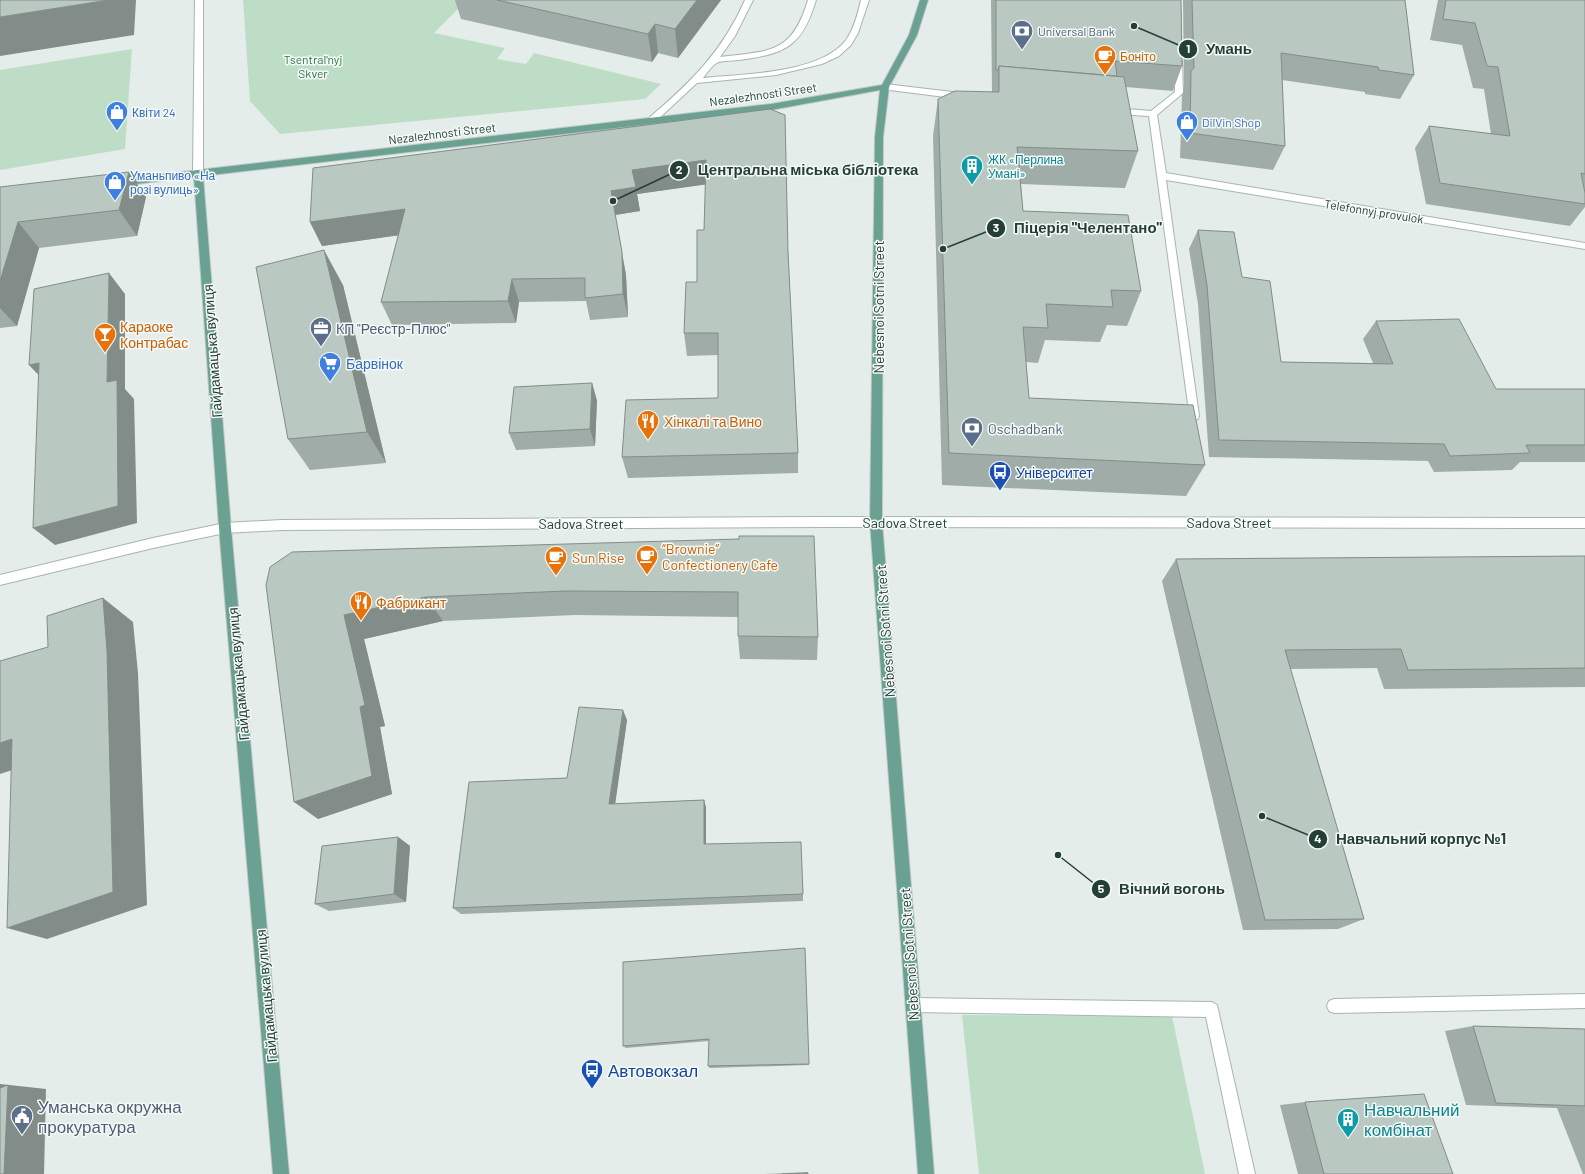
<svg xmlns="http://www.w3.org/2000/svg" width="1585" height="1174" viewBox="0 0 1585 1174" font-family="Barlow,sans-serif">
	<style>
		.green { fill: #beddc6 }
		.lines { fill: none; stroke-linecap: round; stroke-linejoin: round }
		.minor-casing { stroke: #a7b5b0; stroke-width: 2 }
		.major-casing { stroke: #c2c9c7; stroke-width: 2 }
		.minor { fill: #fff; fill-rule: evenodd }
		.major { fill: #6ba192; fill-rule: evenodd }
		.wall { fill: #a0aca7 }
		.shaded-wall { fill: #828c88 }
		.building { fill: #bac8c2; stroke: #828c88 }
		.labels { text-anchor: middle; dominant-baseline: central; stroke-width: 3; stroke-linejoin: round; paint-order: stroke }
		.far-service-label { font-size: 12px; fill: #4e5e75; stroke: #f5faf7; text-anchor: start }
		.far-food-label { font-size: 12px; fill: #c56008; stroke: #f5faf7; text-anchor: start }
		.far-park-label { font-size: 12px; fill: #2f7448; stroke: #f5faf7 }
		.far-street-label { font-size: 12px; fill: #243f37; stroke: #f5faf7 }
		.far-shop-label { font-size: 12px; fill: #366cbe; stroke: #f5faf7; text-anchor: start }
		.far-culture-label { font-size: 12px; fill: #0d838f; stroke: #f5faf7; text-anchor: start }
		.street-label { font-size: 14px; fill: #243f37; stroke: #f5faf7 }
		.food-label { font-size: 14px; fill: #c56008; stroke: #f5faf7; text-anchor: start }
		.service-label { font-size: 14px; fill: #4e5e75; stroke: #f5faf7; text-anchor: start }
		.shop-label { font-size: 14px; fill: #366cbe; stroke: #f5faf7; text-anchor: start }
		.transit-label { font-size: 14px; fill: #164399; stroke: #f5faf7; text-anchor: start }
		.near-transit-label { font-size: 17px; fill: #164399; stroke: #f5faf7; text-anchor: start }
		.near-service-label { font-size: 17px; fill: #4e5e75; stroke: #f5faf7; text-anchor: start }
		.near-culture-label { font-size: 17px; fill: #0d838f; stroke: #f5faf7; text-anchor: start }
		.leader { fill: none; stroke: #243f37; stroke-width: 1.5 }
		.callout-dot { fill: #243f37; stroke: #f5faf7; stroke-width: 1.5 }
		.mark-label { font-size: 12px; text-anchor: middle; font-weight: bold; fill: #fff }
		.callout-label { font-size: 15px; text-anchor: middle; font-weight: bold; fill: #243f37; stroke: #f5faf7; stroke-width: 3; stroke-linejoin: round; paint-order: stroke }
	</style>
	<rect width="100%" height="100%" fill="#e4ede9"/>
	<g class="green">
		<polygon points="243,0 467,0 434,33 505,48 497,59 526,64 534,53 661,84 645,99 280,134 250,101"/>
		<polygon points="132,49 125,149 0,170 0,70"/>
		<polygon points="962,1015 1172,1016 1205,1174 979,1174"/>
	</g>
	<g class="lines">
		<g class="minor-casing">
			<g id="minor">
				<polygon points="195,0 203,0 203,173 198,176 193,173"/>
				<path d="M 745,0 L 753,0 L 735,36 L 720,57 C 770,51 792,54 808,0 L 816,0 C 802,47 785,54 739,60 C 732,61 720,60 715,64 C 710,68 707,73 703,78 C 742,74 820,74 846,40 C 854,29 858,13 861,0 L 869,0 L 858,33 L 851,45 L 839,56 L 822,64 L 776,75 L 697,83 L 655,122 L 649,122 L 648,120 L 649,118 C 691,82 722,52 745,0 Z"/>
				<polygon points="1175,59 1178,59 1182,61 1183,93 1157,115 1166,173 1585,243 1585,249 1166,180 1199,416 1198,419 1194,420 1190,419 1149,116 1115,114 1111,111 1115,108 1151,111 1175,92"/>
				<polygon points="885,84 961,93 965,96 961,99 882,89 881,87"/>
				<polygon points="828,517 1585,518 1585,528 828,527 282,530 225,533 153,548 0,585 0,575 153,538 225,523 282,520"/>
				<polygon points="1585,994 1585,1008 1334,1013 1329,1011 1327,1006 1329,1001 1334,999"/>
				<polygon points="913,998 1212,1002 1217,1005 1255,1174 1239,1174 1206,1017 913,1012 908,1010 906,1005 908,1000"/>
			</g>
		</g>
		<g class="major-casing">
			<polygon id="major" points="920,0 928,0 917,35 889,87 883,137 882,522 934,1174 918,1174 870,522 875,137 880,90 771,110 203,176 231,528 289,1174 273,1174 219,528 194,177 119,186 114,183 119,180 198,170 771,104 882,85 909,35"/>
		</g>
		<use href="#minor" class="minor"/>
		<use href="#major" class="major"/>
	</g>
	<g class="wall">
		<polygon points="455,0 721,0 678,58 658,53 652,62 461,19"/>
		<polygon points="991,0 1181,0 1182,66 1173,91 1126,87 1138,151 1125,188 1021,184 1023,211 1141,291 1127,326 1107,325 1100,342 1045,340 1038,363 1026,362 1029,398 1205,465 1186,496 942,485 933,136 938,99 992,92"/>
		<polygon points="1183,0 1405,0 1414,75 1400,99 1365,94 1365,92 1282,80 1285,146 1273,170 1180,158 1182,96 1184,88"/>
		<polygon points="1438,0 1585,0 1585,207 1570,226 1426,204 1415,148 1429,126 1491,134 1484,89 1473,88 1462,45 1430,40"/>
		<polygon points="770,109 788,252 798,453 798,473 628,478 622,457 718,398 718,355 687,356 684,333 697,282 704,230 706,184 637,194 640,211 615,215 626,275 628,317 590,320 586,301 519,302 516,323 392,325 381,302 399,235 322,246 310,222"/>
		<polygon points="0,187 146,197 137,236 39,248 17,326 0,328"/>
		<polygon points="1198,230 1242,277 1281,362 1373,363 1363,339 1376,321 1496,389 1585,389 1585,462 1520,462 1512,470 1434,472 1428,461 1209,457 1198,304 1189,249"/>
		<polygon points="343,285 386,463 310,470 288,439"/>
		<polygon points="592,383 597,401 595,446 516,450 509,433"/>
		<polygon points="739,539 818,637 817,660 740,659 738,636 738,617 575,615 443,621 364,639 385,726 380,727 392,794 318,819 266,585"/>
		<polygon points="1585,556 1585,687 1384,689 1377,668 1290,669 1364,919 1338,929 1243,930 1162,581 1176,559"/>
		<polygon points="627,720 615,804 704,800 706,808 706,844 803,894 803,901 461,914 453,908 567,778"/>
		<polygon points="398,837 410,846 406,902 329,911 315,904"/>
		<polygon points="623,962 809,1064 809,1065 710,1068 708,1066 709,1041 626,1048 623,1046"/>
		<polygon points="1473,1026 1585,1029 1585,1174 1583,1174 1557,1108 1466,1105 1445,1031"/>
		<polygon points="1305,1102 1453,1174 1298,1174 1280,1105"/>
		<polygon points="808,1172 808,1174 764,1174"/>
	</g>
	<g class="shaded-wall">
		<polygon points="109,0 136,0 134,35 0,56 0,17"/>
		<polygon points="697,0 721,0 678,58 675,29"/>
		<polygon points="655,24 658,53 652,62 648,34"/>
		<polygon points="706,160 709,184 637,194 640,211 615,215 626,275 628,317 623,294 611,191 632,170"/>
		<polygon points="129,172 146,197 137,236 119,210"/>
		<polygon points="405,209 415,233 322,246 310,222"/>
		<polygon points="18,222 39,248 17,326 0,308 0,281"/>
		<polygon points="324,250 343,285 386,463 367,432"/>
		<polygon points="109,273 125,294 125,389 134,399 137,523 55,545 33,528 107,382"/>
		<polygon points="512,279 519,302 516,323 508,301"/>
		<polygon points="39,363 48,385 29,365"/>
		<polygon points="592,383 597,401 595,446 590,429"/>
		<polygon points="426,597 443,621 364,639 385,726 380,727 392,794 318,819 294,802 344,615"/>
		<polygon points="103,598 133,622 138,673 147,905 47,939 7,928"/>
		<polygon points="623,710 627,720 614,812 609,804"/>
		<polygon points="12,739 49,758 0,774 0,743"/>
		<polygon points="704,800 706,808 706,852 704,844"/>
		<polygon points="398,837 410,846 406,902 394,894"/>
		<polygon points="0,1084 46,1089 44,1174 4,1174 0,1096"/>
	</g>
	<g class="building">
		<polygon points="0,0 109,0 0,17"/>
		<polygon points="497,0 697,0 675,29 655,24 648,34"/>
		<polygon points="996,0 1181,0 1182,66 1115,61 1117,76 999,66 998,70 996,70"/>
		<polygon points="1192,0 1405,0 1414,75 1379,70 1378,67 1281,53 1285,146 1190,133 1191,71 1194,68"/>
		<polygon points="1446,0 1585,0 1585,174 1581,173 1585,193 1585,204 1440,183 1429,126 1510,136 1498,67 1487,66 1475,23 1443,19"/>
		<polygon points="999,66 1124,77 1138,151 1017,147 1023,211 1128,215 1141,291 1111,290 1113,307 1046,304 1048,328 1023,327 1029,398 1193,405 1205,465 949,453 938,99 955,91 999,92"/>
		<polygon points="770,109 785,115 788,252 798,453 622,457 626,400 718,398 718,333 684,333 686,282 697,282 697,230 704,230 706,160 632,170 636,187 611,191 622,252 623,294 585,298 585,278 512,279 508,301 381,302 405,209 310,222 313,168"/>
		<polygon points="129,172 119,210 18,222 0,281 0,187"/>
		<polygon points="1198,230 1234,232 1242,277 1270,281 1281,362 1393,364 1376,321 1459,319 1496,389 1585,389 1585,445 1526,445 1530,453 1450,456 1444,444 1219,440 1207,285"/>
		<polygon points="324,250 367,432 288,439 256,267"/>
		<polygon points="109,273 107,382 117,380 118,506 33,528 39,363 29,365 34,289"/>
		<polygon points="592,383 590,429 509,433 514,387"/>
		<polygon points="739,536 814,536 818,637 738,636 738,592 565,591 426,597 344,615 365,705 360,707 372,776 294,802 266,585 270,567 292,552 739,539"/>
		<polygon points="1585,556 1585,668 1408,670 1401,649 1285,650 1364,919 1265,920 1176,559"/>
		<polygon points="103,598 107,651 113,892 7,928 12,739 0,743 0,661 48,647 47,616"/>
		<polygon points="579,707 623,710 609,804 704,800 704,844 801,842 803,894 453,908 469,782 567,778"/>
		<polygon points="398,837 394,894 315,904 322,846"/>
		<polygon points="805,948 809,1064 708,1066 709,1039 623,1046 623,962"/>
		<polygon points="1473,1026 1585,1029 1585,1106 1496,1103"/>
		<polygon points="8,1085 4,1174 0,1174 0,1088"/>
		<polygon points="1424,1094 1453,1174 1324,1174 1305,1102"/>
		<polygon points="808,1173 808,1174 782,1174"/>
	</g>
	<defs>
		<g id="bank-pin" transform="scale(1.15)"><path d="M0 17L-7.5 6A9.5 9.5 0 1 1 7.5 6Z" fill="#5c6f8a" stroke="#f5faf7"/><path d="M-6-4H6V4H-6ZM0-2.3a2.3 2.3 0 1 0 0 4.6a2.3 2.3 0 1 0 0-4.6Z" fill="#fff"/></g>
		<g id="cafe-pin" transform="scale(1.15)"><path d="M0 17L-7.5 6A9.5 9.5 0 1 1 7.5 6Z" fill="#e8710a" stroke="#f5faf7"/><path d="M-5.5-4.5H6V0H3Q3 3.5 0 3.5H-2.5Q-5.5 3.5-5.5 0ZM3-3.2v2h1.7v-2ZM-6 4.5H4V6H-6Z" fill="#fff"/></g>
		<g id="shop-pin" transform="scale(1.15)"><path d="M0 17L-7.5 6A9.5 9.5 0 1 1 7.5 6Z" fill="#3f7fe0" stroke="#f5faf7"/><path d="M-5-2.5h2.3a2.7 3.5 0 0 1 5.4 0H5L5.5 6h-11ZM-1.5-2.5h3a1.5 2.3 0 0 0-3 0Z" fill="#fff"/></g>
		<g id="building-pin" transform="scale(1.15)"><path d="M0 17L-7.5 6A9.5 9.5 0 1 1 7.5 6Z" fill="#0f9aa8" stroke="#f5faf7"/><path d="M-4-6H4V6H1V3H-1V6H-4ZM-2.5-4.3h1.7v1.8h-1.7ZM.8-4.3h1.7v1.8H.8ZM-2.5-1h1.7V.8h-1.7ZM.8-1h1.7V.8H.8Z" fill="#fff"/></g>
		<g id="office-pin" transform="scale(1.15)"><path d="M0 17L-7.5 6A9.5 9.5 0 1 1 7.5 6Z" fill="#5c6f8a" stroke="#f5faf7"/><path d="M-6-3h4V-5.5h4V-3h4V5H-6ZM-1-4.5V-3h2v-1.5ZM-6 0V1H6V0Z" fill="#fff"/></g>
		<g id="bar-pin" transform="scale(1.15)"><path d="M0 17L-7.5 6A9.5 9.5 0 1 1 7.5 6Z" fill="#e8710a" stroke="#f5faf7"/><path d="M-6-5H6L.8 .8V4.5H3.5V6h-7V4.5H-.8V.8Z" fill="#fff"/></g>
		<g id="supermarket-pin" transform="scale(1.15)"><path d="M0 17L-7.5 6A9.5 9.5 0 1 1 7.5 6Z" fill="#3f7fe0" stroke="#f5faf7"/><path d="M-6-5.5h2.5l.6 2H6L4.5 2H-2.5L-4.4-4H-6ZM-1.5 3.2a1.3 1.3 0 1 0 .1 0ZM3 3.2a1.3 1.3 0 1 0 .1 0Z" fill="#fff"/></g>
		<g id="restaurant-pin" transform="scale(1.15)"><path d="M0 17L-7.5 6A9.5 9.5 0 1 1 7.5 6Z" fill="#e8710a" stroke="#f5faf7"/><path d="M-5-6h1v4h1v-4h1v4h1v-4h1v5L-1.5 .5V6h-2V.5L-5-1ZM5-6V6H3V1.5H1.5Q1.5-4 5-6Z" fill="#fff"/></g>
		<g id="bus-pin" transform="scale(1.15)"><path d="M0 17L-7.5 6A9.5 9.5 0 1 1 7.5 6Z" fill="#1a4fb4" stroke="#f5faf7"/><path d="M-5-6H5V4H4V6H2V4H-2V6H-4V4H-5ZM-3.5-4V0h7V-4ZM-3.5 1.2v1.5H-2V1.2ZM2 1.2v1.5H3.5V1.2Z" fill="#fff"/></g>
		<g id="civic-pin" transform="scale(1.15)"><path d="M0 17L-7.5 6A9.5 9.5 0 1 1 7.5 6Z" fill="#5c6f8a" stroke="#f5faf7"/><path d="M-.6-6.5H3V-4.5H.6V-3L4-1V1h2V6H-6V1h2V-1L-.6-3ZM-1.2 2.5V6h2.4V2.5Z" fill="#fff"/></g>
	</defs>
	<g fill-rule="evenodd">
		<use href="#bank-pin" x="1022" y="31"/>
		<use href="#cafe-pin" x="1105" y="56"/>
		<use href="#shop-pin" x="117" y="112"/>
		<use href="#shop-pin" x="1187" y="122"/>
		<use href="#building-pin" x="972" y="166"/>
		<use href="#shop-pin" x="115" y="182"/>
		<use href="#office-pin" x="321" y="328"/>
		<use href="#bar-pin" x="105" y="334"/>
		<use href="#supermarket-pin" x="330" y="363"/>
		<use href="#restaurant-pin" x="648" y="421"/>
		<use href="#bank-pin" x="972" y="428"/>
		<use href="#bus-pin" x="1000" y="472"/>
		<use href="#cafe-pin" x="647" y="556"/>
		<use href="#cafe-pin" x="556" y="557"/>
		<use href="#restaurant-pin" x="361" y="602"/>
		<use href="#bus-pin" x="592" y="1070"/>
		<use href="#civic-pin" x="22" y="1116"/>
		<use href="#building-pin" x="1348" y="1119"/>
	</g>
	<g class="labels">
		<g class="far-service-label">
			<text x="1038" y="31">Universal Bank</text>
		</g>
		<g class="far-food-label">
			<text x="1120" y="56">Боніто</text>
		</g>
		<g class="far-park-label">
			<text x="313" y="59">Tsentral'nyj<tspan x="313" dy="14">Skver</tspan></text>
		</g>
		<g class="far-street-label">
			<text transform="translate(763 94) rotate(-8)">Nezalezhnosti Street</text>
			<text transform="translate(442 133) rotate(-7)">Nezalezhnosti Street</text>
			<text transform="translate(1374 211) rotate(9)">Telefonnyj provulok</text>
		</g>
		<g class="far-shop-label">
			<text x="132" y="112">Квіти 24</text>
			<text x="1202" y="122">DilVin Shop</text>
			<text x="130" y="175">Уманьпиво «На<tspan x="130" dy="14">розі вулиць»</tspan></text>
		</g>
		<g class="far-culture-label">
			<text x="988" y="159">ЖК «Перлина<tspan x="988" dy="14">Умані»</tspan></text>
		</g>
		<g class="street-label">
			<text transform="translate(878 307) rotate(-90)">Nebesnoi Sotni Street</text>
			<text transform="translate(212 351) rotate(-94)">Гайдамацька вулиця</text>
			<text x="905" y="522">Sadova Street</text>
			<text x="1229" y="522">Sadova Street</text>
			<text x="581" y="523">Sadova Street</text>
			<text transform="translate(885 631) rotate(-94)">Nebesnoi Sotni Street</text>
			<text transform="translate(238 674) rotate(-95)">Гайдамацька вулиця</text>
			<text transform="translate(909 954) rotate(-94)">Nebesnoi Sotni Street</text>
			<text transform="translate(266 996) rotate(-95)">Гайдамацька вулиця</text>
		</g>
		<g class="food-label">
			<text x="120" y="326">Караоке<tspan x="120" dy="16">Контрабас</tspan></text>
			<text x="664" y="421">Хінкалі та Вино</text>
			<text x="662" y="548">“Brownie”<tspan x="662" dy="16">Confectionery Cafe</tspan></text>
			<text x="572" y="557">Sun Rise</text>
			<text x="376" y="602">Фабрикант</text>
		</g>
		<g class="service-label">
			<text x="336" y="328">КП "Реєстр-Плюс"</text>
			<text x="988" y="428">Oschadbank</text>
		</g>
		<g class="shop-label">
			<text x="346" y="363">Барвінок</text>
		</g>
		<g class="transit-label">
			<text x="1016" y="472">Університет</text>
		</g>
		<g class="near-transit-label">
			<text x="608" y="1070">Автовокзал</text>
		</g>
		<g class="near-service-label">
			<text x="38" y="1106">Уманська окружна<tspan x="38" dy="20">прокуратура</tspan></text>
		</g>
		<g class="near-culture-label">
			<text x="1364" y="1109">Навчальний<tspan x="1364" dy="20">комбінат</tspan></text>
		</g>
	</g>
	<path class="leader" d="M1134 26L1188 49M613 201L679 170M943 249L996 228M1262 816L1318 839M1058 855L1101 889"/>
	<g class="callout-dot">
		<circle cx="1134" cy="26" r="4"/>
		<circle cx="613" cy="201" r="4"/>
		<circle cx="943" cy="249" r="4"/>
		<circle cx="1262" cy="816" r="4"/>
		<circle cx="1058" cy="855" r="4"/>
		<circle cx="1188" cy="49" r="10"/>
		<circle cx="679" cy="170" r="10"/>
		<circle cx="996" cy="228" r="10"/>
		<circle cx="1318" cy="839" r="10"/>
		<circle cx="1101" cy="889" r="10"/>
	</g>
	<g class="mark-label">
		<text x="1188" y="53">1</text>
		<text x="679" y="174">2</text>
		<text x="996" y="232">3</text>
		<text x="1318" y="843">4</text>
		<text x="1101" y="893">5</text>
	</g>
	<g class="callout-label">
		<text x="1229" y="54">Умань</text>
		<text x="808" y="175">Центральна міська бібліотека</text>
		<text x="1088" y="233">Піцерія "Челентано"</text>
		<text x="1421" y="844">Навчальний корпус №1</text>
		<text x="1172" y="894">Вічний вогонь</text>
	</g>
</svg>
